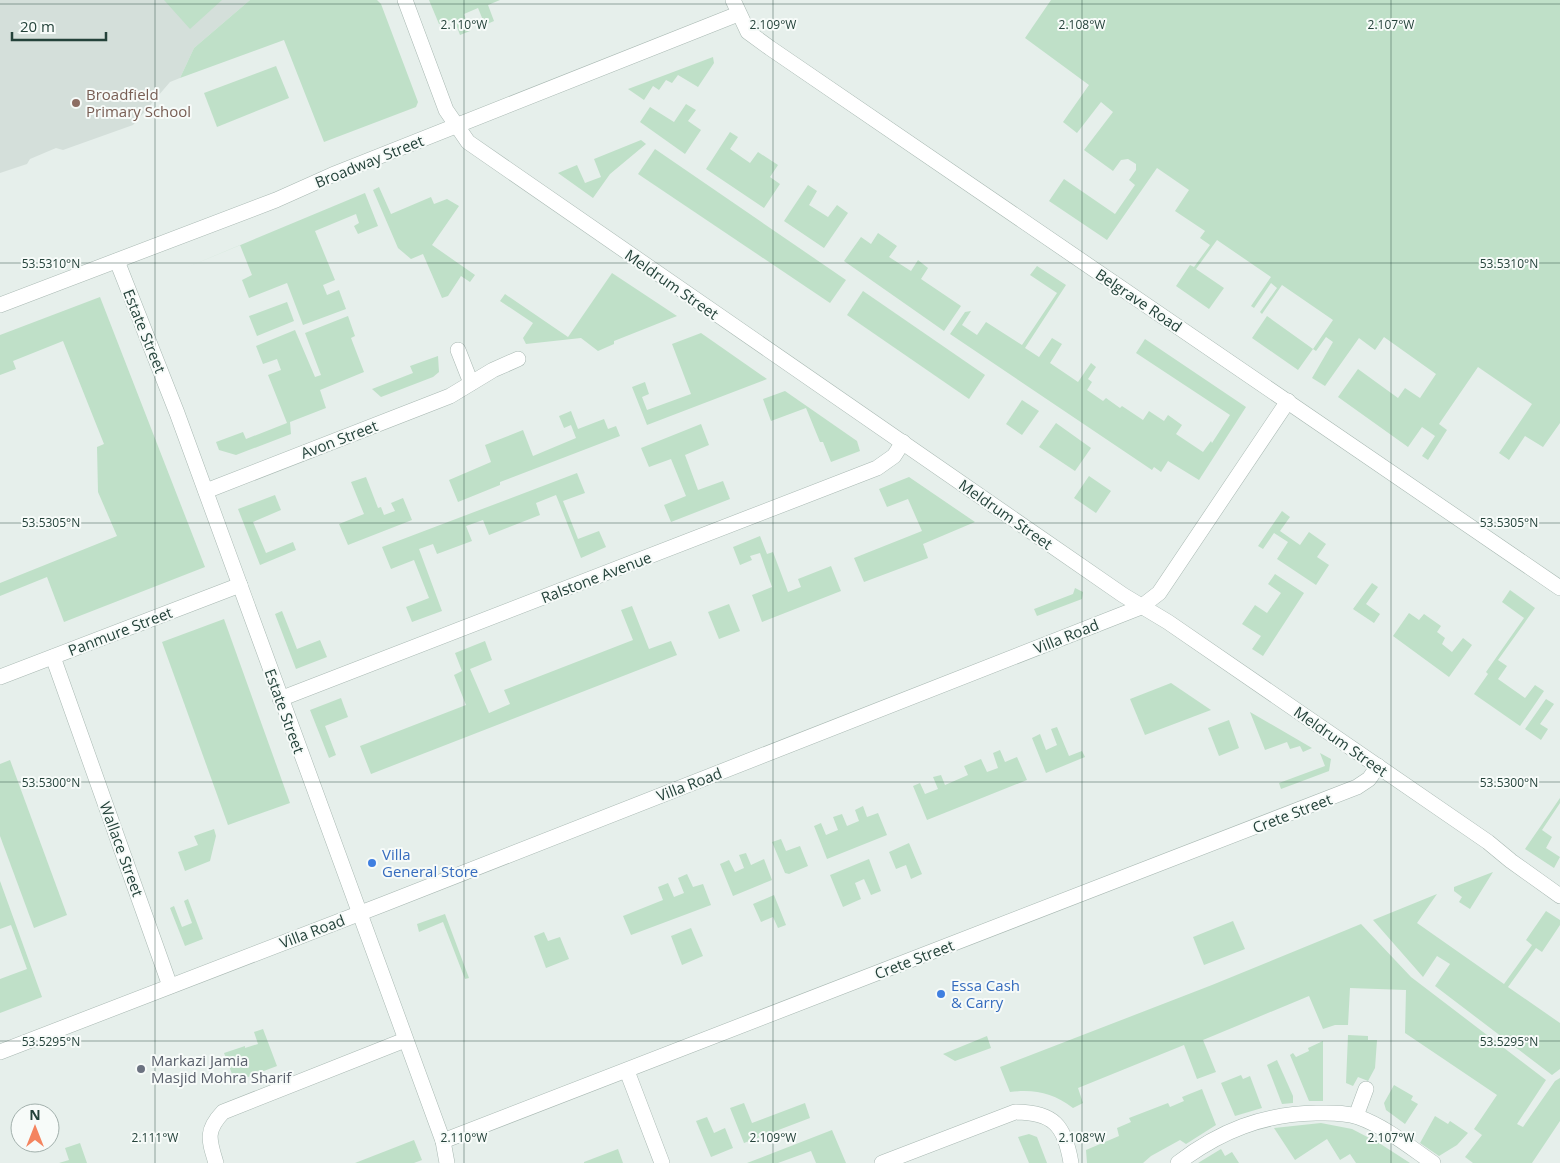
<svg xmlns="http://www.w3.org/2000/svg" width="1560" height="1163" viewBox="0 0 1560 1163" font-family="'Open Sans',sans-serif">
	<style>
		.built { fill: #d4dfda }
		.green { fill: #bfe0c8 }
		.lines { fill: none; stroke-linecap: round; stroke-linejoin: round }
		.street-casing { stroke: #a8b8b2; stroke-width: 16 }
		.street { stroke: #fff; stroke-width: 15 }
		.ticks { fill: none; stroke: #24423a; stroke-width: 1; stroke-opacity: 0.45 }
		.education-dot { fill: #8d6e63; stroke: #f7fbf9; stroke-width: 2 }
		.shop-dot { fill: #3f7fe0; stroke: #f7fbf9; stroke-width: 2 }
		.worship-dot { fill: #6b7280; stroke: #f7fbf9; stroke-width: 2 }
		.labels { text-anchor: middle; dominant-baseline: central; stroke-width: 4; stroke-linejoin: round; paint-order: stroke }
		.education-label { font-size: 15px; fill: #785e54; stroke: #f7fbf9; text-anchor: start }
		.street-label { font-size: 15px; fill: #24423a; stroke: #f7fbf9 }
		.shop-label { font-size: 15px; fill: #366cbe; stroke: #f7fbf9; text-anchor: start }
		.worship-label { font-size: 15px; fill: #5b616d; stroke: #f7fbf9; text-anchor: start }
		.ticks-label { font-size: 12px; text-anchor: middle; fill: #24423a; stroke: #f7fbf9; stroke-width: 4; stroke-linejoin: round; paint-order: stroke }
	</style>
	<rect width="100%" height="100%" fill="#e6efeb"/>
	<polygon class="built" points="0,0 250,0 194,48 180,78 170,82 133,125 63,150 56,148 30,159 27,164 0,173"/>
	<g class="green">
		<polygon points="164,0 222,0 190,29"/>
		<polygon points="250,0 377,0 381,4 418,102 416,107 324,142 284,40 180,78 194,48"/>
		<polygon points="429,0 500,0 488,5 494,21 485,25 478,8 464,14 470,31 460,35 454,19 439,24"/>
		<polygon points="1051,0 1560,0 1560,423 1543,447 1525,436 1509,460 1499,453 1532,404 1478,367 1439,424 1447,430 1428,460 1422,456 1435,436 1422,427 1408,447 1338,397 1358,369 1398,398 1405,388 1420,398 1436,374 1384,337 1375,350 1359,338 1325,386 1312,378 1333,342 1326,337 1316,351 1313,349 1298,370 1252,338 1267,316 1313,349 1333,320 1282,285 1262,314 1260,312 1277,288 1271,283 1254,308 1251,306 1271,277 1217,240 1196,269 1224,288 1209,309 1176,286 1190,265 1194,267 1210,245 1200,238 1205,231 1175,211 1189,190 1157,168 1107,240 1049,201 1064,179 1115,214 1135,185 1129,180 1136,170 1136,164 1128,159 1121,160 1113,171 1084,150 1113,112 1101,102 1077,133 1063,122 1089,85 1025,38"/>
		<polygon points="713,57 714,63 698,87 678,75 672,83 666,80 659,90 653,86 644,100 628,89"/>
		<polygon points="276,66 289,98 217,127 204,93"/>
		<polygon points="686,104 696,110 688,121 701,130 685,154 640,122 650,107 674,122"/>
		<polygon points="730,132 738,137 730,149 750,163 758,152 778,165 770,177 780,184 764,208 706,169"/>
		<polygon points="641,140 646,144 610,174 593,198 558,173 577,165 585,183 601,177 594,159"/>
		<polygon points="655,149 846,280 830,303 638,174"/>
		<polygon points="808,185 817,191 809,205 828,217 837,205 848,213 824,248 784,221"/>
		<polygon points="379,187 391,214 431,197 434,204 447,199 459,206 432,245 475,275 470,282 461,276 448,296 442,298 423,254 411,259 398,248 373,190"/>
		<polygon points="365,193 378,226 358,234 354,226 359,223 356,214 315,231 335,280 323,285 327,295 339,290 346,309 303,325 287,283 249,298 242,280 252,275 240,245 183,269"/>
		<polygon points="878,233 897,246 889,257 911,271 918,260 928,268 921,279 961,306 944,331 844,261 861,237 871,244"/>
		<polygon points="1037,266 1066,285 1025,348 1039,357 1052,338 1062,344 1050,363 1078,382 1091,363 1096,367 1088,379 1092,382 1087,390 1103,401 1106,398 1120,408 1122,406 1143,420 1149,411 1164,421 1168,415 1182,425 1176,434 1203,452 1211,441 1212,443 1230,415 1136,353 1145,339 1246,407 1199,480 1168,461 1161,472 1154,467 1152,470 950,334 965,312 971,311 962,325 977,335 986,322 1022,345 1057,293 1030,275"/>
		<polygon points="612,273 677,316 614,341 614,344 598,351 581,338 526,344 523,338 533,323 500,301 505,294 568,337"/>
		<polygon points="863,291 985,375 969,399 847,315"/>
		<polygon points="100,297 205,567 64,622 47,577 0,596 0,583 117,536 98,492 97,447 104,444 63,341 13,361 16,369 0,375 0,335"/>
		<polygon points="287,302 294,321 257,336 249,316"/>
		<polygon points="348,316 355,336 351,338 364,372 320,390 326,408 290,422 291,434 236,455 219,450 216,442 243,432 246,439 287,423 268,375 281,370 277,359 263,364 256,346 295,330 315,377 321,375 305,333"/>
		<polygon points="701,333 767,379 647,425 632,387 645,382 649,394 642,397 647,410 691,394 672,344"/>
		<polygon points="438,356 439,372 433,377 381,397 372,389 413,373 410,366"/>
		<polygon points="785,391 857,441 860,451 831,462 823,442 820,442 806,408 771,421 763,399"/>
		<polygon points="1022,400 1039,411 1022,435 1006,424"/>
		<polygon points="571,411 578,429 604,419 608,429 616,426 620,436 500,482 500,485 458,502 449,480 491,462 485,445 523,430 533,456 576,438 571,425 564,428 559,416"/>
		<polygon points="1056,423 1091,448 1075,471 1039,447"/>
		<polygon points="701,424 709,445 685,455 698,490 723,481 730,499 671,522 664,505 686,496 671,459 649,467 641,448"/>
		<polygon points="577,473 585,493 563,501 578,539 599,531 606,547 581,558 556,495 536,503 540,515 489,535 483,520 466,526 472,541 437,554 433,544 419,549 442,611 412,622 406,607 429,598 414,560 391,569 382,547"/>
		<polygon points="1089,476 1111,491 1096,513 1074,498"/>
		<polygon points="366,477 378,508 381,507 384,515 395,511 391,503 403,498 412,520 348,545 339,524 364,514 351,482"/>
		<polygon points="909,477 975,522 923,544 928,558 864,582 854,558 922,531 908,499 887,507 879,489"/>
		<polygon points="275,495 281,510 253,522 266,553 293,542 296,550 260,565 238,509"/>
		<polygon points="1282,511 1290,517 1280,531 1300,545 1309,532 1326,544 1317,557 1329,565 1316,585 1277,559 1288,542 1274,533 1263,549 1258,546"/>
		<polygon points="760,536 767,554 773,552 788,592 801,587 798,579 831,566 841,591 762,622 752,595 772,587 760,553 750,556 752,560 740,565 733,547"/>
		<polygon points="1275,574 1304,593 1263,656 1252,649 1261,636 1242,624 1255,605 1267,613 1281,593 1268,584"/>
		<polygon points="1372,583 1378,587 1366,604 1380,614 1374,623 1353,609"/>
		<polygon points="1075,588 1083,592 1082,599 1037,616 1034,609 1073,594"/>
		<polygon points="1510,590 1535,608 1498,660 1507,666 1498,679 1525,698 1535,685 1544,691 1520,726 1474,694 1488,674 1486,672 1524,618 1502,602"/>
		<polygon points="729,604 740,631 719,639 708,612"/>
		<polygon points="632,606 649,649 671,641 677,655 371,774 360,746 466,705 454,675 462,671 455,653 485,641 492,660 470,669 489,713 510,704 504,690 633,640 621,610"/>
		<polygon points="282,611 297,649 320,640 327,657 296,669 275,614"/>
		<polygon points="1409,613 1419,620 1424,614 1441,626 1437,632 1445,638 1442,644 1452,652 1463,638 1472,645 1449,677 1393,636"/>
		<polygon points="224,619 290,803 228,825 162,642"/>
		<polygon points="1171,683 1211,710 1145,735 1130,699"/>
		<polygon points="341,698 348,717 325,726 336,755 329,758 310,710"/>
		<polygon points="1546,699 1554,704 1540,724 1548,729 1541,740 1525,729"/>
		<polygon points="1250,712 1312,748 1303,752 1300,746 1290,749 1287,742 1265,750"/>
		<polygon points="1229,720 1239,748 1219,756 1208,728"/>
		<polygon points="1057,727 1069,756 1082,751 1085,757 1046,773 1032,738 1040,734 1046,750 1057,745 1051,729"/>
		<polygon points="1000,750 1005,762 1017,757 1027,780 927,820 913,786 920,783 925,794 938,789 933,777 941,775 945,785 968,775 964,766 981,759 987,772 998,768 993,753"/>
		<polygon points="1320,753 1331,759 1329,771 1281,789 1279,783 1325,766"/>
		<polygon points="10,760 67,915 34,928 0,836 0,764"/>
		<polygon points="1560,798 1560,803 1542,830 1552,837 1546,848 1560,857 1554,868 1525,849"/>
		<polygon points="863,806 867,817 878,813 887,835 827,859 814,826 821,823 826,835 838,830 833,817 842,814 847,826 859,821 855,810"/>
		<polygon points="214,829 216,836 210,861 185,871 178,852 198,845 194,836"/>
		<polygon points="781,839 786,851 800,846 808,866 789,874 785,873 772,842"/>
		<polygon points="909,843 922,874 911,879 906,865 896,869 889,852"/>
		<polygon points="746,853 751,865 764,859 772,880 733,896 720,864 729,860 735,872 744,868 739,855"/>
		<polygon points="869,859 881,891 871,895 864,879 855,883 861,899 843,907 830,875"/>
		<polygon points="1493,872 1470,909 1459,902 1462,897 1454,891 1454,887"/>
		<polygon points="687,874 693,887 703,884 711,905 631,935 623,916 663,900 658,887 668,883 674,897 684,893 678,878"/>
		<polygon points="0,881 42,997 0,1013 0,979 27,969 11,925 0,929"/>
		<polygon points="1437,894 1417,923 1504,984 1532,945 1526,940 1546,911 1560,920 1560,925 1542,952 1536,948 1508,987 1560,1023 1560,1069 1552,1075 1435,986 1450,964 1437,956 1423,977 1373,920"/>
		<polygon points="774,895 786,925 778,928 773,917 761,922 753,904"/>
		<polygon points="188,899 203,939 185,946 170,908 174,906 182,927 192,923 184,901"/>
		<polygon points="445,914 469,978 465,979 443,922 419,932 417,924"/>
		<polygon points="1233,921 1245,949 1204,965 1193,937"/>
		<path d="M 1361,924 L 1411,977 L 1546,1080 L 1517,1124 L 1523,1127 L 1555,1081 L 1560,1078 L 1560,1121 L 1532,1163 L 1473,1163 L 1465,1157 L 1482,1135 L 1474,1129 L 1497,1095 L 1405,1033 L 1406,990 L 1350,988 L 1348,1025 L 1335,1025 L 1323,1029 L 1309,996 L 1203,1040 L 1216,1072 L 1197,1079 L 1184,1045 L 1078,1088 L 1083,1103 L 1073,1108 C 1053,1093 1035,1089 1010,1092 L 1000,1067 L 1212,985 Z"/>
		<polygon points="691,928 703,956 682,965 671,936"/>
		<polygon points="544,932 548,941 560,937 569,959 546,968 534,936"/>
		<polygon points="263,1029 277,1066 235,1082 224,1053 245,1046 245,1048 258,1044 254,1032"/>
		<polygon points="1348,1035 1368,1036 1368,1040 1377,1040 1375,1068 1368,1081 1358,1077 1353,1086 1346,1083"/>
		<polygon points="987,1036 991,1048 955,1061 943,1054"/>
		<polygon points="1323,1041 1323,1101 1309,1101 1290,1055 1293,1053 1296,1057 1309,1051 1308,1048"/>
		<polygon points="1277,1060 1293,1096 1293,1103 1282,1104 1267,1065"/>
		<polygon points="1241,1075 1243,1079 1250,1076 1262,1108 1235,1116 1221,1083"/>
		<polygon points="1394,1085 1413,1096 1411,1100 1418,1104 1405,1124 1386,1110 1384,1103"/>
		<polygon points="1202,1089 1216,1125 1186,1144 1180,1140 1151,1156 1143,1163 1087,1163 1086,1150 1119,1136 1117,1128 1131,1122 1129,1118 1168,1103 1170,1107 1184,1101 1182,1097"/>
		<polygon points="744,1103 752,1123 805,1103 810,1118 744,1143 730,1108"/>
		<polygon points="1435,1116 1448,1124 1450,1121 1468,1133 1457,1145 1439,1156 1420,1143"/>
		<polygon points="707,1117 714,1133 725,1128 733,1148 711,1157 696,1121"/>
		<polygon points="1321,1123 1352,1129 1379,1143 1410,1163 1356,1163 1350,1154 1340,1160 1327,1139 1295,1160 1274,1128"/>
		<polygon points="832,1130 846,1163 816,1163 811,1151 778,1163 747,1163"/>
		<polygon points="1029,1134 1037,1137 1047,1163 1029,1163 1018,1137"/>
		<polygon points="414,1140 422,1160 414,1163 355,1163"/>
		<polygon points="80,1143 87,1163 59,1163 69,1160 65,1148"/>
		<polygon points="618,1149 623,1163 584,1163 584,1162"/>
		<polygon points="1221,1149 1225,1156 1232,1152 1239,1163 1198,1163"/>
	</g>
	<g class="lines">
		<g class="street-casing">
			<g id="street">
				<polyline points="405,0 446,110 468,142 1123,595 1168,622 1488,842 1511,861 1560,896"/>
				<polyline points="733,0 748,32 770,48 1560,588"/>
				<polyline points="117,261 177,413 443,1141 447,1163"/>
				<polyline points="0,305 276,200 332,175 738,14"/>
				<polyline points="458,350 471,383"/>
				<polyline points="206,491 450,396 493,370 518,359"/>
				<polyline points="53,657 170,986"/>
				<polyline points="0,677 240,585"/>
				<polyline points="280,699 877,468 894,456 903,442"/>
				<polyline points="0,1052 384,904 1141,607 1159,593 1288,401"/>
				<polyline points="627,1071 662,1163"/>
				<polyline points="1356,1116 1366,1089"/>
				<polyline points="443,1141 1357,787 1369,779 1378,766"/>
				<path d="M 216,1163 C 209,1140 205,1131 223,1112 L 405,1040"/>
				<path d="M 882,1163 L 1015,1112 C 1054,1112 1065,1126 1071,1163"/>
				<path d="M 1178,1163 C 1220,1131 1263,1114 1316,1113 C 1330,1113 1344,1112 1358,1117 C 1384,1126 1410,1147 1433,1163"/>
			</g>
		</g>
		<use href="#street" class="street"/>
	</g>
	<path class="ticks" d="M 155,0 L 155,1163M 464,0 L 464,1163M 773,0 L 773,1163M 1082,0 L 1082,1163M 1391,0 L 1391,1163M 0,4 L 1560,4M 0,263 L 1560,263M 0,523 L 1560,523M 0,782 L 1560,782M 0,1041 L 1560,1041"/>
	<circle class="education-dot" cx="76" cy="103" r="5"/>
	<g class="shop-dot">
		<circle cx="372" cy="863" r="5"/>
		<circle cx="941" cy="994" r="5"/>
	</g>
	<circle class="worship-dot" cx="141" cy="1069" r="5"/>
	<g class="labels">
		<g class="education-label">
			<text x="86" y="94">Broadfield<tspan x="86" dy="17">Primary School</tspan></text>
		</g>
		<g class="street-label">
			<text transform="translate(369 161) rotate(-22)">Broadway Street</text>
			<text transform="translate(672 284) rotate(35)">Meldrum Street</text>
			<text transform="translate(1139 300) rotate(34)">Belgrave Road</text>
			<text transform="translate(145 331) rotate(68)">Estate Street</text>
			<text transform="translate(339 439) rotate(-21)">Avon Street</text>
			<text transform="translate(1006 514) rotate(35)">Meldrum Street</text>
			<text transform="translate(596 577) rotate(-21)">Ralstone Avenue</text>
			<text transform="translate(120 631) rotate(-21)">Panmure Street</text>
			<text transform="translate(1066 636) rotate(-22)">Villa Road</text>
			<text transform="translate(285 711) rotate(70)">Estate Street</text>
			<text transform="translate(1341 741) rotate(35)">Meldrum Street</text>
			<text transform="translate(689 784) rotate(-21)">Villa Road</text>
			<text transform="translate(1292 813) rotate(-21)">Crete Street</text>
			<text transform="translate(122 849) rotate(70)">Wallace Street</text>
			<text transform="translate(312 931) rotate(-21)">Villa Road</text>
			<text transform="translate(914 959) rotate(-21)">Crete Street</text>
		</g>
		<g class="shop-label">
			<text x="382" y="854">Villa<tspan x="382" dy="17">General Store</tspan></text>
			<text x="951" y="985">Essa Cash<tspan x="951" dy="17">&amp; Carry</tspan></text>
		</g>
		<g class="worship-label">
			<text x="151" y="1060">Markazi Jamia<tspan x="151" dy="17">Masjid Mohra Sharif</tspan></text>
		</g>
	</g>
	<g class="ticks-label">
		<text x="464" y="29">2.110°W</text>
		<text x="773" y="29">2.109°W</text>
		<text x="1082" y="29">2.108°W</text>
		<text x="1391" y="29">2.107°W</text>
		<text x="51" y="268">53.5310°N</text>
		<text x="1509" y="268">53.5310°N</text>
		<text x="51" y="527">53.5305°N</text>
		<text x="1509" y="527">53.5305°N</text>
		<text x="51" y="787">53.5300°N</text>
		<text x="1509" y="787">53.5300°N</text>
		<text x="51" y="1046">53.5295°N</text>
		<text x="1509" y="1046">53.5295°N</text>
		<text x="155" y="1142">2.111°W</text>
		<text x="464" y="1142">2.110°W</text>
		<text x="773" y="1142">2.109°W</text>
		<text x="1082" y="1142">2.108°W</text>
		<text x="1391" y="1142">2.107°W</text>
	</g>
	<g transform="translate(35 1128)"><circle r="24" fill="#f7fbf9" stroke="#a3b1ad"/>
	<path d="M0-4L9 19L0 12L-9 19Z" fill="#f4845f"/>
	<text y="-8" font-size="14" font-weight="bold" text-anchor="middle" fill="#24423a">N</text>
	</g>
	<path d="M12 32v8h94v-8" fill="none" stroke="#24423a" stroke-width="2.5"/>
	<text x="20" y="32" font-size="15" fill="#24423a" stroke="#f7fbf9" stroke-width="4" paint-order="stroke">20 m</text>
</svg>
